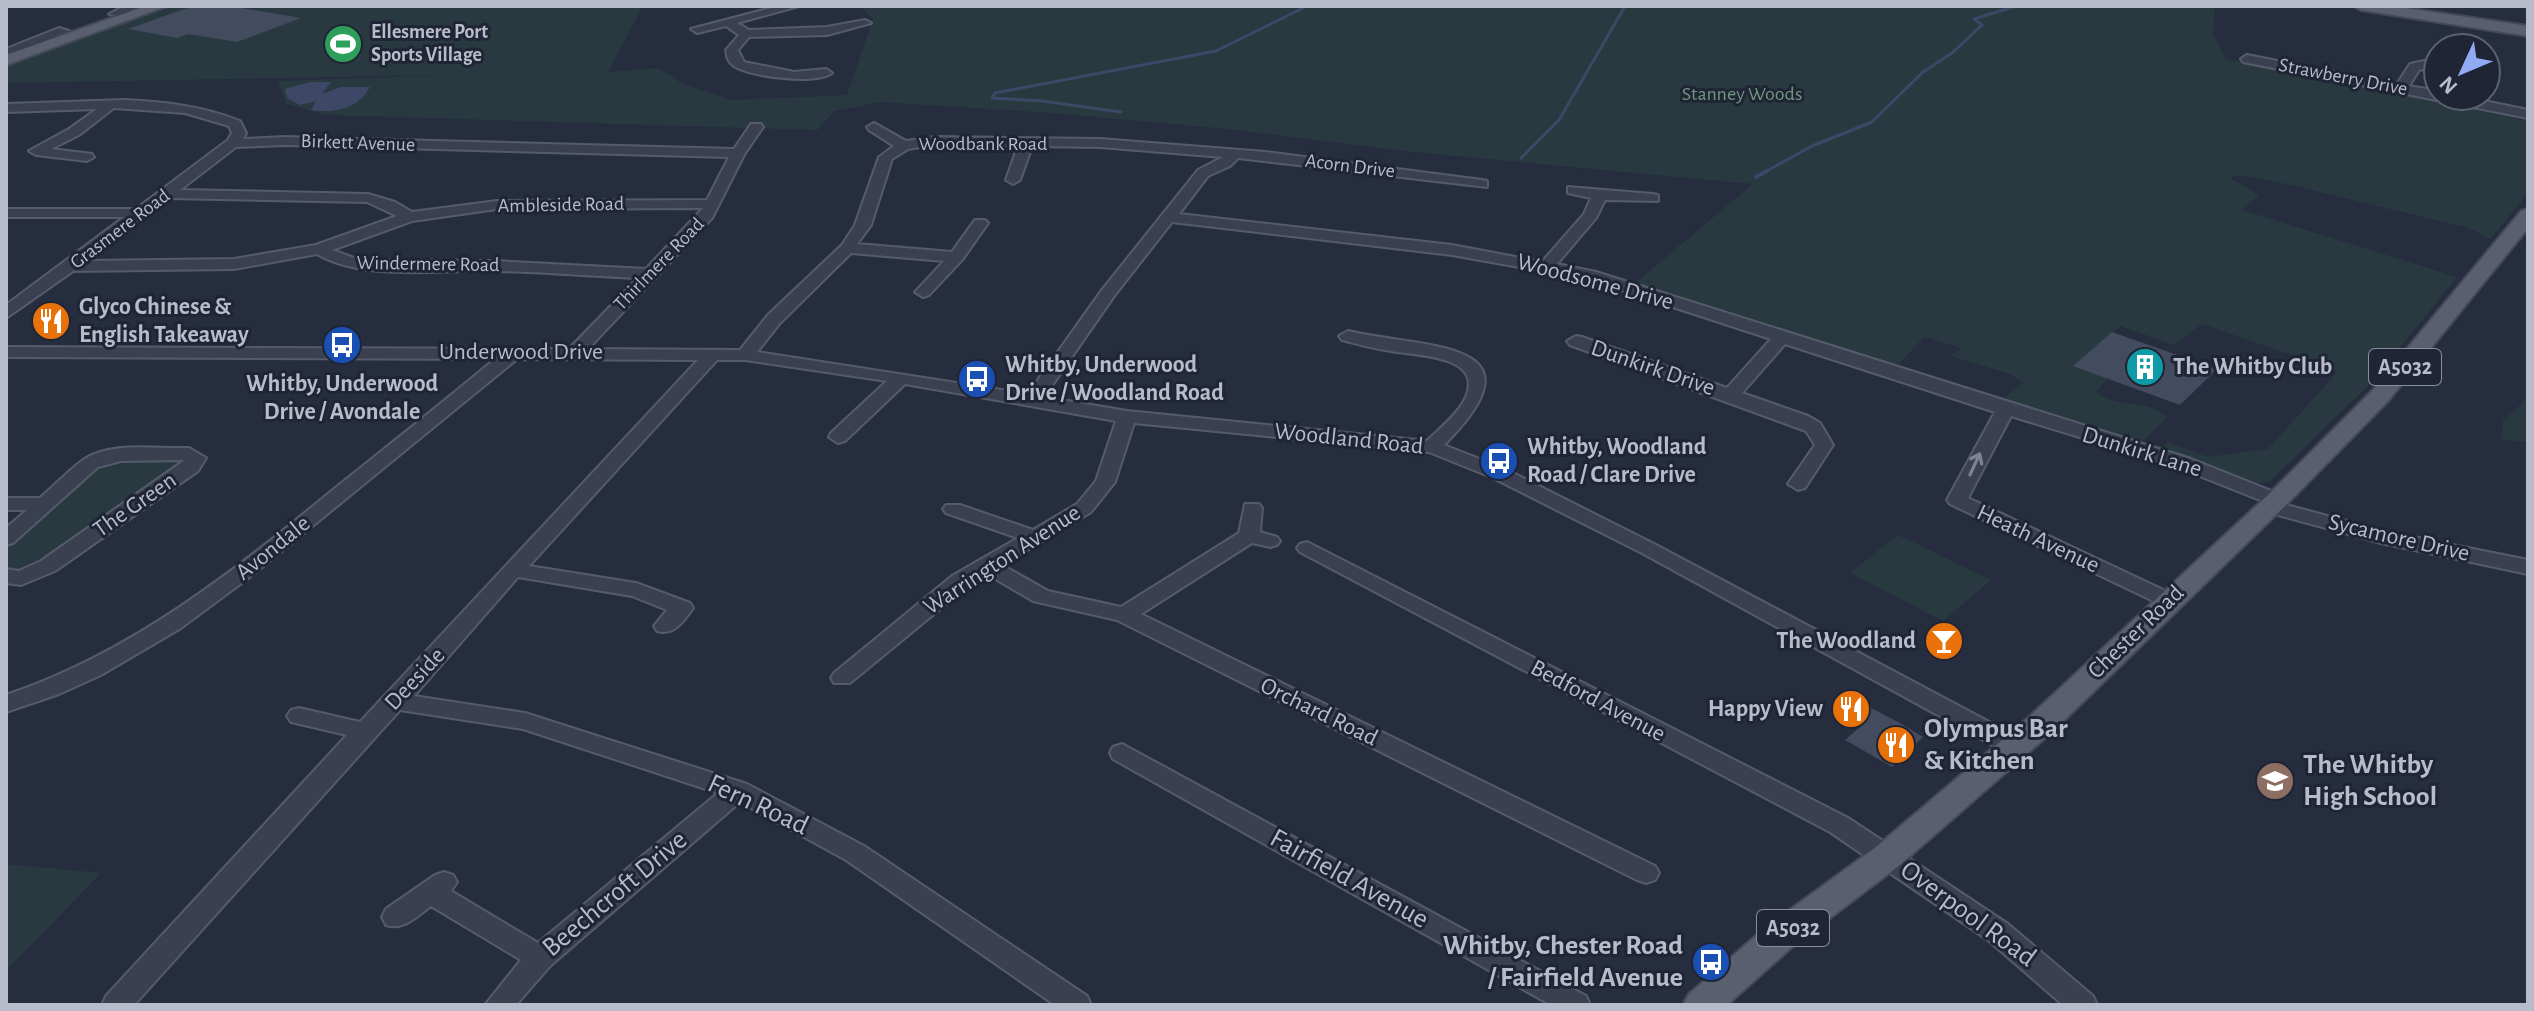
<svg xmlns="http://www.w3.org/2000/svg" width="2534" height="1011" viewBox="0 0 2534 1011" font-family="'Alegreya Sans',sans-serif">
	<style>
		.green { fill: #283a40 }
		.water { fill: #3d4867 }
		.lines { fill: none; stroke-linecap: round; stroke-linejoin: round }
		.stream-far1 { stroke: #3d4867; stroke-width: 3 }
		.stream { stroke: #3d4867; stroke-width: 4 }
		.building { fill: #434b5e }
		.minor-casing { stroke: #555b6a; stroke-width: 4 }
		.major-casing { stroke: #444958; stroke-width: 4 }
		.minor { fill: #3a404f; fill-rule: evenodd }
		.major { fill: #595f6f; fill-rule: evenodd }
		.oneway { stroke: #7f8493 }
		.labels { text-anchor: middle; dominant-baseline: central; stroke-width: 6; stroke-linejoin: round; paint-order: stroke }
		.far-poi-label { font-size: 20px; font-weight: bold; fill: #b7bbca; stroke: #1f2534; text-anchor: start }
		.far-street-label { font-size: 20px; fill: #b7bbca; stroke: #1f2534 }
		.far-park-label { font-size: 20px; fill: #6f997f; stroke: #1f2534 }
		.shield { fill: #1f2534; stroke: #898e9d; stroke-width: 2 }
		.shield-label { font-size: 22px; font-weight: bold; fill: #b7bbca }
		.street-label { font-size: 24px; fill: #b7bbca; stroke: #1f2534 }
		.poi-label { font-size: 24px; font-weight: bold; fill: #b7bbca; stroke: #1f2534; text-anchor: start }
		.near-poi-label { font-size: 28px; font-weight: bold; fill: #b7bbca; stroke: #1f2534; text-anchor: start }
		.near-street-label { font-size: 28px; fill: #b7bbca; stroke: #1f2534 }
	</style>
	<rect width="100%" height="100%" fill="#262d3f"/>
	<g class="green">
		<path d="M 172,6 L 643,6 L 608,72 L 658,68 L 683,84 L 732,100 L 847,95 L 873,19 L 861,6 L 2215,6 L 2213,35 L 2226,59 L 2528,121 L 2528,188 L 2521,202 L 2490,239 L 2469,228 L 2286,184 L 2244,176 L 2229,177 L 2259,195 L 2242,210 L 2457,277 L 2372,382 L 2269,482 L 2256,483 L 2162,448 L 2168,442 L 2208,457 L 2268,449 L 2338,371 L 2202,324 L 2174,345 L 2120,326 L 2074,366 L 2108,378 L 2096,392 C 2122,411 2143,397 2167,417 L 2142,442 L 2001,401 L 2023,383 L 2010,374 L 1950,356 L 1961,348 L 1924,337 L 1896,367 L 1635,283 L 1753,184 L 1414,152 L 1228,129 L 1052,113 L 881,102 L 834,111 L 817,130 L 326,115 L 286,104 L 278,81 L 449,75 L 6,83 L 6,65 Z"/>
		<polygon points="2528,398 2528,442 2501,440 2503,421"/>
		<polygon points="180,458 186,462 180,470 23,573 6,572 6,546 106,460"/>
		<polygon points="1898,535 1991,580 1943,621 1850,573"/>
		<polygon points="6,864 101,873 6,971"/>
	</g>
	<path class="water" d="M 310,82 L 331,82 L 322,94 L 341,87 L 370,87 C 357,110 335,113 311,110 L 316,101 L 300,105 L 287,98 L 285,89 Z"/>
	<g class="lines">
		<g class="stream-far1">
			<polyline points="1121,112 1042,101 992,98 995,93 1216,51 1305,7"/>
			<polyline points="1521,158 1559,120 1624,8"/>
			<polyline points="1763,173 1812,146 1872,122 1923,72 1952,53 1982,25 1974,19 2016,6"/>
		</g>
		<polyline class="stream" points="1756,177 1767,171"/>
	</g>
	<g class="building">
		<polygon points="193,6 230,6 301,18 237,42 188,34 177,38 128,29"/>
		<polygon points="2112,332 2217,369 2180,405 2073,366"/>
		<polygon points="1854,699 1900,723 1923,737 1892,767 1845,740 1860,727 1837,714"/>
	</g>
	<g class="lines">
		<g class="minor-casing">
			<g id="minor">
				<polygon points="125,6 141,6 119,16 109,14"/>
				<path d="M 779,6 L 799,6 L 737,23 L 749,30 L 827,27 L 865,20 L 871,23 L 827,35 L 749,37 L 738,50 L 744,62 L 794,72 L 826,69 L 832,73 C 816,85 751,77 734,66 C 728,62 727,57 726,50 L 739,35 L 726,26 L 697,33 L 691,29 Z"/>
				<polygon points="59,28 69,31 6,57 6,49"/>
				<polygon points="2247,55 2397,84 2410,64 2438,58 2438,66 2419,70 2409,86 2438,91 2438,96 2460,96 2528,110 2528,118 2243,62 2241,59"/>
				<path d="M 124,100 C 165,102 202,106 240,121 L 246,133 L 243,139 L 285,137 L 734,149 L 751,124 L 761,124 L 763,127 L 745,153 L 712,218 L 588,349 L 740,350 L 768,315 L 842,245 L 855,225 L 879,157 L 894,146 L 869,130 L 867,127 L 874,123 L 906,141 L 934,137 L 1100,139 L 1266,152 L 1482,180 L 1487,181 L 1487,187 L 1238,158 L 1230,166 L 1208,176 L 1179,214 L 1452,245 L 1542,262 L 1584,214 L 1591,198 L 1568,193 L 1568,187 L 1653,194 L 1658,195 L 1658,201 L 1605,200 L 1596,218 L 1557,264 L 1596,272 L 2191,459 L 2284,496 L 2287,500 L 2283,504 L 2383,531 L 2528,560 L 2528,574 L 2381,543 L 2263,511 L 2260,507 L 2265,502 L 2177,467 L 2011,416 L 1968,498 L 2176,596 L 2179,601 L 2176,606 L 2168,608 L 1950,504 L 1947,500 L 1995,412 L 1785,344 L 1742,393 L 1808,416 L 1820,423 L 1833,445 L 1805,488 L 1798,490 L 1788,484 L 1815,445 L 1806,431 L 1570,345 L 1567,341 L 1576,336 L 1582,337 L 1727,388 L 1771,339 L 1587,279 L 1452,255 L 1172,222 L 1114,296 L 1044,397 L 1127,411 L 1427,441 C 1440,428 1457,415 1465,399 C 1486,355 1417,356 1391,351 C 1374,349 1358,344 1342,340 L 1339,336 L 1348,331 C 1425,349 1550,339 1444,445 L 1505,469 L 1656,545 L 2023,740 L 2026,746 L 2023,752 L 2014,755 L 2005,752 L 1642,553 L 1491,477 L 1429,452 L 1134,423 L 1115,482 L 1091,512 L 1002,565 L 1048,591 L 1121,607 L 1239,533 L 1245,504 L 1259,504 L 1262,508 L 1260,532 L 1277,537 L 1280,541 L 1277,545 L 1270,547 L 1252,543 L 1141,614 L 1655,866 L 1659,873 L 1655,880 L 1646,883 L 1637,880 L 1117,620 L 1033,601 L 987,574 L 968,586 L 850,683 L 834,683 L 831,678 L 834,673 L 952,576 L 1018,538 L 946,513 L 943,509 L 946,505 L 960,505 L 1033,530 L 1077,504 L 1096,481 L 1116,421 L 905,384 L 845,441 L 838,443 L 829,437 L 831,433 L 887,381 L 745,360 L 717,360 L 529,566 L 636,583 L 690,603 L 693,608 C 684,621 674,636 657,631 L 654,626 L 667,610 L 632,596 L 518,577 L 414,696 L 525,713 L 747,784 L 864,846 L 1087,996 L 1091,1005 L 1055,1005 L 846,860 L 740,802 L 550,966 L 516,1005 L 485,1005 L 521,960 L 431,906 C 417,916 404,931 386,925 L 382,917 L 386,909 L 435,875 L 444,872 L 453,875 L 457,882 L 451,891 L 538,943 L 718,793 L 523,729 L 400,710 L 134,1005 L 102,1005 L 106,996 L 347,735 L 291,722 L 287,716 L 291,710 L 299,708 L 360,722 L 698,360 L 517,359 L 255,573 L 181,628 L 101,675 L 59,694 L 6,712 L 6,695 C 131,653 233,572 334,489 C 388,446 442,403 495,359 L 6,357 L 6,347 L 569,349 L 638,278 C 591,276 544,272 497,271 C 442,269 365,282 317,254 L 234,269 L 73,271 L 6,318 L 6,305 L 124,217 L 6,217 L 6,209 L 136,209 L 228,140 L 232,133 L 229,126 L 185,113 L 114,108 L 79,135 L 51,149 L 92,154 L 94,157 L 87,161 L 36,155 L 29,151 L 69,129 L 97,109 L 6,112 L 6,104 ZM 285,145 L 729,157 L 707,200 L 497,201 L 412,212 L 395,202 L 368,194 L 180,190 L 236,147 ZM 934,145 L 1018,146 L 1006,180 L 1013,184 L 1020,180 L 1032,146 L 1100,147 L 1223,157 L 1198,170 L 1102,290 L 1028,394 L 757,352 L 780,323 L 851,253 L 944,261 L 915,292 L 923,297 L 929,295 L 962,260 L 988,223 L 985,220 L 975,220 L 952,252 L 857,244 L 871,225 L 892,159 L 908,149 ZM 168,198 L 367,202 L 397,216 L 316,245 L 234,259 L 85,261 ZM 703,208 L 646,269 L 496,261 L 360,260 L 332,250 L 412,221 L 497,209 Z"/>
				<path d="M 189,448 L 206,458 L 198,471 L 55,571 L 21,585 L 6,583 L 6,569 L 19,571 L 41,561 L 185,460 L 121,461 L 98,467 L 13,543 L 6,545 L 6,528 L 27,510 L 6,510 L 6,498 L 40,498 C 54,486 68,471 83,460 C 110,441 157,449 189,448 Z"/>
				<polygon points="1307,542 1848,818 2008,924 2093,996 2097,1005 2063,1005 1988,940 1830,832 1300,552 1297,548 1300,544"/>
				<polygon points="1122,744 1586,996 1590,1005 1551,1005 1113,759 1110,753 1113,747"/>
			</g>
		</g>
		<g class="major-casing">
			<g id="major">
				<polygon points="146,6 167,6 6,65 6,55"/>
				<polygon points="2354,6 2391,6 2528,26 2528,36 2361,10"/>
				<polygon points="2528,209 2528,228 2388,401 2286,505 2051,733 1900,865 1792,947 1727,1005 1683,1005 1689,994 1766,927 1876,847 2029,717 2268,495 2372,391 2521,211"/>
			</g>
		</g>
		<use href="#minor" class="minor"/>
		<use href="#major" class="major"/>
	</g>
	<defs><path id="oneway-shaft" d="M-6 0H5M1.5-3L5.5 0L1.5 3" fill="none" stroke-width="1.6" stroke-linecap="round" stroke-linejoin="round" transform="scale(2)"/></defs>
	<use class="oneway" href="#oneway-shaft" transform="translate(1975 464) rotate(-65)"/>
	<defs>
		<g id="stadium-disc" transform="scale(2)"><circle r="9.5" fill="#2e9e5b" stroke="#1f2534"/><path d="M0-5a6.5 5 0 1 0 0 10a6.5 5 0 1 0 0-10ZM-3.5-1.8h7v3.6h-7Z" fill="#fff"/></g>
		<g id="restaurant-disc" transform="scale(2)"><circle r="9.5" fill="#e8710a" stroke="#1f2534"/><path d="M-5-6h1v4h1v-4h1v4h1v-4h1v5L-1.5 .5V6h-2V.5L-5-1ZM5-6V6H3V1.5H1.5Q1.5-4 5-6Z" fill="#fff"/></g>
		<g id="bus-disc" transform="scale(2)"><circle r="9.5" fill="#1a4fb4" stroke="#1f2534"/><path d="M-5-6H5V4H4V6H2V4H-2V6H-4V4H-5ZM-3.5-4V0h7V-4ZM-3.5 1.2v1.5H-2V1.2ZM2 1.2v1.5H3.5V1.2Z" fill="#fff"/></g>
		<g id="building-disc" transform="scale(2)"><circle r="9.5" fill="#0f9aa8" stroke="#1f2534"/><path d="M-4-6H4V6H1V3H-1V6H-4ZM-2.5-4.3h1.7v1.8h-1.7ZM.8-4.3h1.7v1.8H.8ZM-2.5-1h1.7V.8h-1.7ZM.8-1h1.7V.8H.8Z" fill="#fff"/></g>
		<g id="bar-disc" transform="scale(2)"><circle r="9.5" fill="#e8710a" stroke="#1f2534"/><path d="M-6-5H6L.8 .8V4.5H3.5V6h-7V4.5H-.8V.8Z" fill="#fff"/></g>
		<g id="school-disc" transform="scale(2)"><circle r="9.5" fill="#8d6e63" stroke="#1f2534"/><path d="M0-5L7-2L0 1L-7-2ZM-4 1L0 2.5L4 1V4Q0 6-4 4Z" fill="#fff"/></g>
	</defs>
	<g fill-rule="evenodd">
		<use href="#stadium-disc" x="343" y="44"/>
		<use href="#restaurant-disc" x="51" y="321"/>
		<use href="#bus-disc" x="342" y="345"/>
		<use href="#building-disc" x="2145" y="367"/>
		<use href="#bus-disc" x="977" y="379"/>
		<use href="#bus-disc" x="1499" y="461"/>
		<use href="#bar-disc" x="1944" y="641"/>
		<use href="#restaurant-disc" x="1851" y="709"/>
		<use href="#restaurant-disc" x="1896" y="745"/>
		<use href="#school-disc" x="2275" y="781"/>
		<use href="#bus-disc" x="1711" y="962"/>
	</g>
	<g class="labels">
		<g class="far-poi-label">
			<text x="371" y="32">Ellesmere Port<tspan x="371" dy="23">Sports Village</tspan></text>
		</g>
		<g class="far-street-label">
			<text transform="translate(2343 77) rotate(11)">Strawberry Drive</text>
			<text transform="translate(358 143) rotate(2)">Birkett Avenue</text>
			<text x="983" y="144">Woodbank Road</text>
			<text transform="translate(1350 166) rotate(7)">Acorn Drive</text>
			<text transform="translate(561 205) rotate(-1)">Ambleside Road</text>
			<text transform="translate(120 229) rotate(-37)">Grasmere Road</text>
			<text transform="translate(428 264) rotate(1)">Windermere Road</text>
			<text transform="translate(659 264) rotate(-46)">Thirlmere Road</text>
		</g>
		<g class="far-park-label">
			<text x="1742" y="94">Stanney Woods</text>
		</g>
		<g class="shield">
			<rect x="2369" y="349" width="72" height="36" rx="6"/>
			<rect x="1757" y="910" width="72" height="36" rx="6"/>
		</g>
		<g class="shield-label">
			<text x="2405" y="367">A5032</text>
			<text x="1793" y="928">A5032</text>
		</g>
		<g class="street-label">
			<text transform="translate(1595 282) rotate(15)">Woodsome Drive</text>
			<text x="521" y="352">Underwood Drive</text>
			<text transform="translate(1653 368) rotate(19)">Dunkirk Drive</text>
			<text transform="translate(1349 439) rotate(6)">Woodland Road</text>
			<text transform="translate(2142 452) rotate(17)">Dunkirk Lane</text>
			<text transform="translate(135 505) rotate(-35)">The Green</text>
			<text transform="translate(2399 538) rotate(13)">Sycamore Drive</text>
			<text transform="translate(2038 539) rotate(25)">Heath Avenue</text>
			<text transform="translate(273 548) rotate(-39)">Avondale</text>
			<text transform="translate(1002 560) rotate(-33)">Warrington Avenue</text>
			<text transform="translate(2136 632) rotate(-44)">Chester Road</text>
			<text transform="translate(415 679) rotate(-47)">Deeside</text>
			<text transform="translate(1598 701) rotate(28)">Bedford Avenue</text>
			<text transform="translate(1319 712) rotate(26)">Orchard Road</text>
		</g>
		<g class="poi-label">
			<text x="79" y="307">Glyco Chinese &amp;<tspan x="79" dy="28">English Takeaway</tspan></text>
			<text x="1005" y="365">Whitby, Underwood<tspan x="1005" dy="28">Drive / Woodland Road</tspan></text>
			<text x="2173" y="367">The Whitby Club</text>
			<text x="342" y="384" text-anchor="middle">Whitby, Underwood<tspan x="342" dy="28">Drive / Avondale</tspan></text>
			<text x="1527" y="447">Whitby, Woodland<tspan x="1527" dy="28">Road / Clare Drive</tspan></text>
			<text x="1916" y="641" text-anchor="end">The Woodland</text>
			<text x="1823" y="709" text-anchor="end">Happy View</text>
		</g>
		<g class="near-poi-label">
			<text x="1924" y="729">Olympus Bar<tspan x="1924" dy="32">&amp; Kitchen</tspan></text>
			<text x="2303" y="765">The Whitby<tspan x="2303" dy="32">High School</tspan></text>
			<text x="1683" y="946" text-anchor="end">Whitby, Chester Road<tspan x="1683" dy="32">/ Fairfield Avenue</tspan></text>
		</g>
		<g class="near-street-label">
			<text transform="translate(758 805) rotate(25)">Fern Road</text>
			<text transform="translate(1349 879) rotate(29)">Fairfield Avenue</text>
			<text transform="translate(615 894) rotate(-40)">Beechcroft Drive</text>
			<text transform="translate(1968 914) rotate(36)">Overpool Road</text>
		</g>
	</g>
	<rect width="2534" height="1011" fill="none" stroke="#b7bbca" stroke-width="16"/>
	<g transform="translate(2462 72) rotate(226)"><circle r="38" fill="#1f2534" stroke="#5c6170" stroke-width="2"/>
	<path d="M0-6L14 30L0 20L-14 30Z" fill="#92a9f3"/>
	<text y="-12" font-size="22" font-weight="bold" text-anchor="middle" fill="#b7bbca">N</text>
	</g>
</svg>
